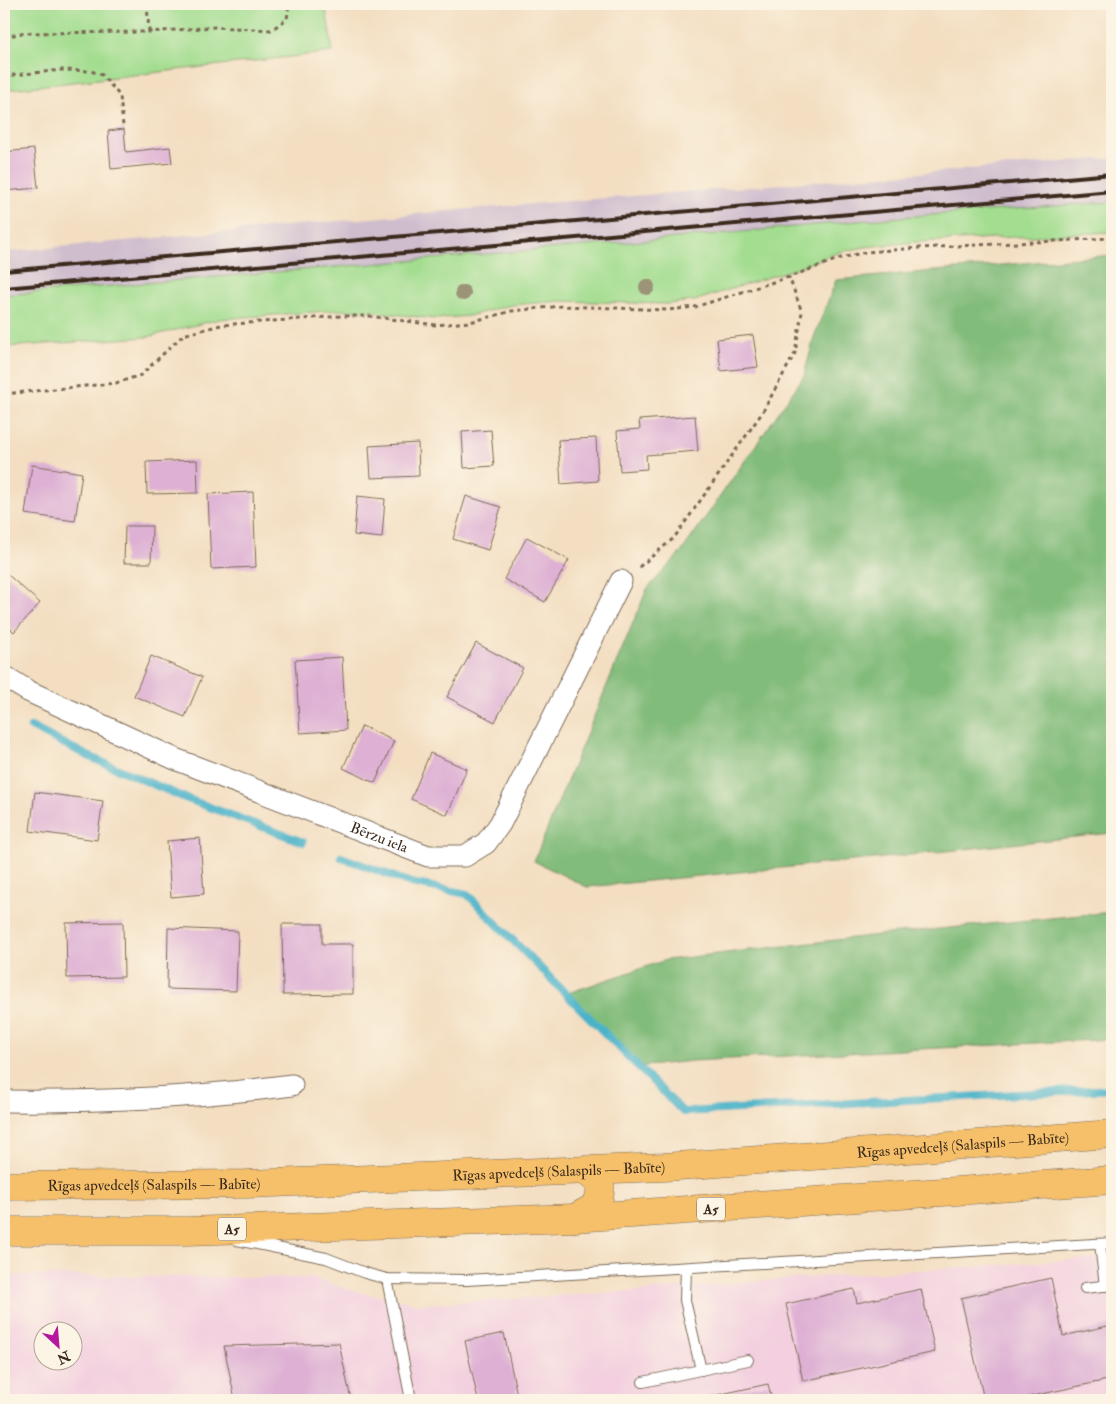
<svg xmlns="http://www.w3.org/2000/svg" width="1116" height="1404" viewBox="0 0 1116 1404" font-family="'IM FELL Double Pica',serif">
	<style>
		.built { fill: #f3cfdf; fill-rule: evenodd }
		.industrial { fill: #cfbdce }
		.green { fill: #a3dd90; stroke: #6f8457 }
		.forest { fill: #82bc7a; stroke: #5e734c }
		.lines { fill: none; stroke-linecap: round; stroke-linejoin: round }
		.stream { stroke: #4bb3c9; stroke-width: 8 }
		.building { fill: #deb1d4 }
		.service-casing { stroke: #7b6957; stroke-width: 12 }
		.minor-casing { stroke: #7b6957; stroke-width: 23 }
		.trunk-casing { stroke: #7b6957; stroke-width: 29 }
		.path { stroke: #7b6957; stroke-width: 3; stroke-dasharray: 4 4; stroke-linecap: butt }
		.service { stroke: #fff; stroke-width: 10 }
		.minor { stroke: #fff; stroke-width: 21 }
		.trunk { stroke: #f6c06b; stroke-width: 28 }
		.rail { stroke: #3b2a1e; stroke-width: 4 }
		.tree { fill: #9c9477 }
		.labels { text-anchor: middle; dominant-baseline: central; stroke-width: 4.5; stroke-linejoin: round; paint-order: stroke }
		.shield { fill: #fcf5e5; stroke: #75675a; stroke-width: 1 }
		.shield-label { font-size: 14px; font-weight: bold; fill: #3b2a1e }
		.street-label { font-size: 15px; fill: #3b2a1e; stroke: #fcf5e5 }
	</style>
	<rect width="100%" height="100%" fill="#fcf5e5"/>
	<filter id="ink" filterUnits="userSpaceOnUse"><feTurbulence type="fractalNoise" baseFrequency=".02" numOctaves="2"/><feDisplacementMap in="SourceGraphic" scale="10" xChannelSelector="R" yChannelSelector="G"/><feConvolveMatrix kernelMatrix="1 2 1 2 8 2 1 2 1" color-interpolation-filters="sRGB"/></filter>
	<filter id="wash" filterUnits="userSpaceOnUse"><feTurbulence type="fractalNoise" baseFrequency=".0096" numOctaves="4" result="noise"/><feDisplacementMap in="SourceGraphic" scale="20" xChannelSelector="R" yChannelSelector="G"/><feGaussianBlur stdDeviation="1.12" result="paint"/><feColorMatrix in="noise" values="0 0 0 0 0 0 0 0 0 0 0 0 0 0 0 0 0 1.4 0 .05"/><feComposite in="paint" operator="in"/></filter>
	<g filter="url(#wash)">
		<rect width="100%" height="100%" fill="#f3dec1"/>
		<path class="built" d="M 1112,1257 L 1112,1400 L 4,1400 L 4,1275 L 313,1278 L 357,1292 L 420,1304 L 641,1291 L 759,1281 ZM 42,1332 L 72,1332 L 72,1362 L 42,1362 Z"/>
		<polygon class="industrial" points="1112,158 1112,202 901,217 655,240 4,295 4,252 469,209"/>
		<g class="green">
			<polygon points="4,4 325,4 333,52 4,90"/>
			<polygon points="1112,202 1112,232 918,242 865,247 840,252 788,271 694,301 667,304 561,301 511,305 469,316 435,319 368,311 340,310 220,319 147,337 4,347 4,295 655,240 901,217"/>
		</g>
		<g class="forest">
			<polygon points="1112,255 1112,833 873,859 587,887 534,861 647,589 682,551 804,376 814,337 836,280"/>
			<polygon points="1112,912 1112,1039 692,1061 636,1067 565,994 666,960 878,935"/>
		</g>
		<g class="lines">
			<g class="stream">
				<polyline points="31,727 88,756 185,798 303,842"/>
				<polyline points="341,857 411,883 467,894 683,1112 1112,1089"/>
			</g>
		</g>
		<g id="blocks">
			<g class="building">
				<polygon points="124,129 126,152 170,147 172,163 111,169 108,131"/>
				<polygon points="34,149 38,188 4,191 4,152"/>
				<polygon points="753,335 758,367 721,371 717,339"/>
				<polygon points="695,416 698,451 646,455 647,469 620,471 617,431 640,429 639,420"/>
				<polygon points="491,430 494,466 464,468 462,432"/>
				<polygon points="596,438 598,481 561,484 558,440"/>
				<polygon points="418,443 419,476 371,478 369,446"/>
				<polygon points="197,460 198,493 147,494 146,462"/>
				<polygon points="32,465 82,473 75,521 25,514"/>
				<polygon points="253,492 256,567 211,569 208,494"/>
				<polygon points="357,496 385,499 382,538 354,535"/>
				<polygon points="466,496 501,507 488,550 453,539"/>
				<polygon points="125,526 152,526 151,563 124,563"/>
				<polygon points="527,537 569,560 545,602 504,579"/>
				<polygon points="7,574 40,603 14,632 4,623 4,577"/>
				<polygon points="476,643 523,668 495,722 447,697"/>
				<polygon points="151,656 202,677 185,717 134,696"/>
				<polygon points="342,657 346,730 300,733 295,660"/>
				<polygon points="362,726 394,741 375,783 343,768"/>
				<polygon points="430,753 467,769 447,815 411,799"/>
				<polygon points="35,792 103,801 97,840 30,831"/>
				<polygon points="200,838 204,894 171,897 167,841"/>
				<polygon points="123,922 124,977 67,978 66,923"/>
				<polygon points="282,924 322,924 322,944 353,944 353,994 283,995"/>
				<polygon points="168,928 238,931 236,991 167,989"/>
				<polygon points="1051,1278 1063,1336 1112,1325 1112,1379 1014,1400 984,1400 961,1298"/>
				<polygon points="854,1289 857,1303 921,1289 935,1352 803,1381 786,1304"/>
				<polygon points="504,1333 518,1400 478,1400 465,1341"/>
				<polygon points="339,1343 351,1400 235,1400 224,1346"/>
				<polygon points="768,1384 772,1400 698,1400 698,1399"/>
			</g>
		</g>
	</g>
	<g filter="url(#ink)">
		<use href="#blocks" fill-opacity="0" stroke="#7b6957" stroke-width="1"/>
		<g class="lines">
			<g class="service-casing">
				<g id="service">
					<polyline points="237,1240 326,1258 365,1273 387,1279 466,1280 1112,1243"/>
					<polyline points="1100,1244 1105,1286"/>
					<polyline points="686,1268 685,1300 701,1370"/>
					<polyline points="387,1279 411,1400"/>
					<polyline points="1085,1288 1112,1285"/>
					<polyline points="643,1382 748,1360"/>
				</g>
			</g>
			<g class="minor-casing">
				<g id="minor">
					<path id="s1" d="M 4,676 L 28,691 L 175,759 L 428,856 L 465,856 L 486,843 L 500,824 L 621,581"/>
					<path d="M 4,1101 C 100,1102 196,1098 292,1085"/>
				</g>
			</g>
			<g class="trunk-casing">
				<g id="trunk">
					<path id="s2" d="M 4,1186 L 246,1184 L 664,1167 L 1112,1134"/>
					<path d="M 574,1218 C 594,1208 602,1206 600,1182 L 584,1170"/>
					<polyline points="4,1231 187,1231 574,1218 1112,1180"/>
				</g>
			</g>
			<g class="path">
				<polyline points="123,4 147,7"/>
				<polyline points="147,4 149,32"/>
				<polyline points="4,37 23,33 149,32 215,27 271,30 287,19 289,4"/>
				<polyline points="4,76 62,70 91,71 102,75 120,96 123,126"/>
				<polyline points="4,394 116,383 141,375 183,335 221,325 341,316 369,316 435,325 470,322 512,311 562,306 668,310 695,307 789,277 841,258 866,252 919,248 1112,238"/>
				<polyline points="639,567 674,538 762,413 795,353 802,312 789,277"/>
			</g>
			<use href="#service" class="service"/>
			<use href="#minor" class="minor"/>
			<use href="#trunk" class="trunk"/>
			<g class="rail">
				<polyline points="4,271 1112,174"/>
				<polyline points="4,288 1112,191"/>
			</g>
		</g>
		<g class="tree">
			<circle cx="647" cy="287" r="8"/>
			<circle cx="463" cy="293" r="8"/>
		</g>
	</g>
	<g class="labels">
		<g class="shield">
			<rect x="697" y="1197.5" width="28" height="23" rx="4"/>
			<rect x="218" y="1217.5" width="28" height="23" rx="4"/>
		</g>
		<g class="shield-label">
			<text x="711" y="1209">A5</text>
			<text x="232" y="1229">A5</text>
		</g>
		<g class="street-label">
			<text stroke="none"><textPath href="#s1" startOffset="409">Bērzu iela</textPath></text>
			<text stroke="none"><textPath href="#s2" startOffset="960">Rīgas apvedceļš (Salaspils — Babīte)</textPath></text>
			<text stroke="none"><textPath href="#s2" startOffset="555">Rīgas apvedceļš (Salaspils — Babīte)</textPath></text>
			<text stroke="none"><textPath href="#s2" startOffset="150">Rīgas apvedceļš (Salaspils — Babīte)</textPath></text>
		</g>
	</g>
	<rect width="1116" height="1404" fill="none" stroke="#fcf5e5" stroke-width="20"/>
	<g transform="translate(58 1346) rotate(154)"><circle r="24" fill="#fcf5e5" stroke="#afa495"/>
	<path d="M0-4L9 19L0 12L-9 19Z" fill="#b5179e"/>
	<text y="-8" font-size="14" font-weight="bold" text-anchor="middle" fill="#3b2a1e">N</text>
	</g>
</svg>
